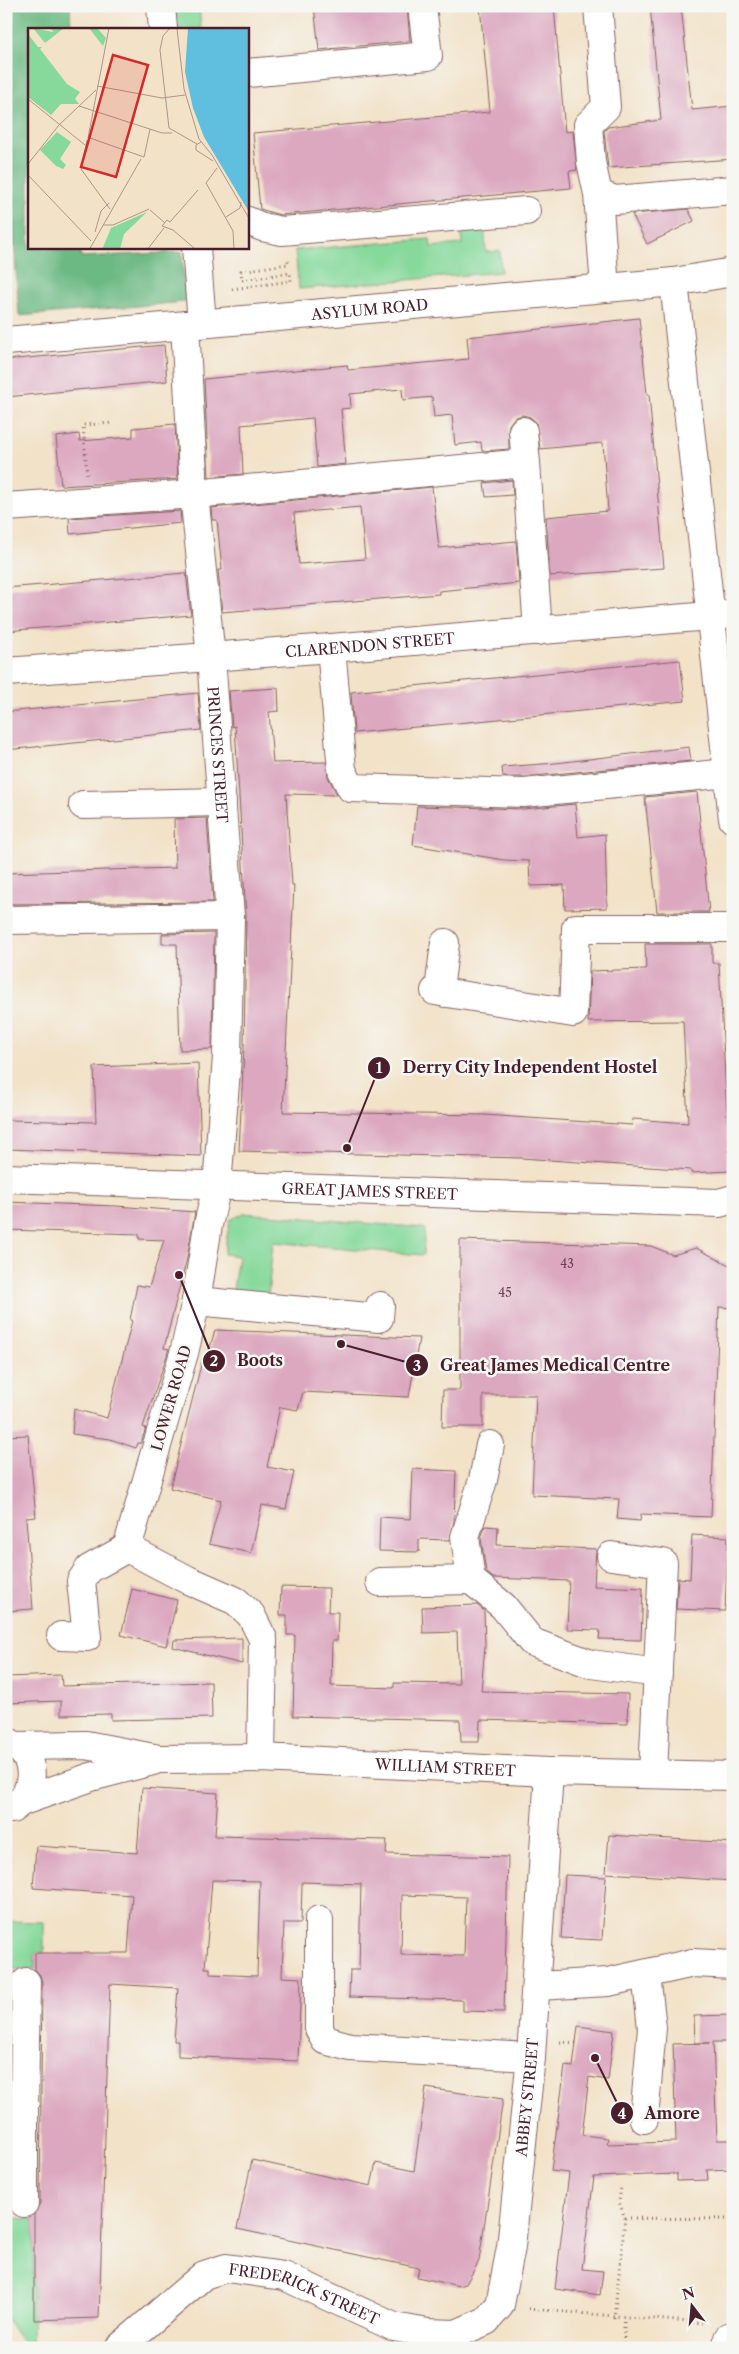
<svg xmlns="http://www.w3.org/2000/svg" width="739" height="2354" viewBox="0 0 739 2354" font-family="'Libre Caslon Text',serif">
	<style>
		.green { fill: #86d99b; stroke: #687c63 }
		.forest { fill: #6cb983; stroke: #5b6c57 }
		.building { fill: #dca8c0; fill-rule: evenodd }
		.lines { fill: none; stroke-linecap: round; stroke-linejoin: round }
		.minor-casing { stroke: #856362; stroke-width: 30 }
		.major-casing { stroke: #856362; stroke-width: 30 }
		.path { stroke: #856362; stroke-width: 3; stroke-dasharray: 1 4; stroke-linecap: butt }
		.minor { stroke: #fff; stroke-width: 28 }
		.major { stroke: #fff; stroke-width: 28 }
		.labels { text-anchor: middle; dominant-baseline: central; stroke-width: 5; stroke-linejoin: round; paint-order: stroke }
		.number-label { font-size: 12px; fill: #6e4150 }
		.street-label { font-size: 15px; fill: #4a1f2b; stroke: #f6f6f2 }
		.inset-road { fill: none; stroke: #af9489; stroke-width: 1 }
		.view { fill: #d62828; fill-opacity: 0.15; stroke: #d62828; stroke-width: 2.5 }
		.inset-edge { fill: none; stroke: #4a1f2b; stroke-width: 2.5 }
		.leader { fill: none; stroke: #4a1f2b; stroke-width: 2 }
		.callout-dot { fill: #4a1f2b; stroke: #f6f6f2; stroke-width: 2 }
		.mark-label { font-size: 15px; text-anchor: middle; font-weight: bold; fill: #fff }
		.callout-label { font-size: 16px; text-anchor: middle; font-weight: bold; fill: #4a1f2b; stroke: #f6f6f2; stroke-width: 5; stroke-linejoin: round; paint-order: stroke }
	</style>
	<rect width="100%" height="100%" fill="#f6f6f2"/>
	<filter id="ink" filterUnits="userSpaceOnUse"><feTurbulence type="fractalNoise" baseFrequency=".02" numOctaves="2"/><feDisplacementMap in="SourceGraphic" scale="10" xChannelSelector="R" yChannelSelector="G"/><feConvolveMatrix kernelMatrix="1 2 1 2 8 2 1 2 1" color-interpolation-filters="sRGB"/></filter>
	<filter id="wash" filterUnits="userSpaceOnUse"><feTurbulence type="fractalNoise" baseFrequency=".0096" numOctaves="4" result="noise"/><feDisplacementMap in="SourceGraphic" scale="20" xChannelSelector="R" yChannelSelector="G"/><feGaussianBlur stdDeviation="1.12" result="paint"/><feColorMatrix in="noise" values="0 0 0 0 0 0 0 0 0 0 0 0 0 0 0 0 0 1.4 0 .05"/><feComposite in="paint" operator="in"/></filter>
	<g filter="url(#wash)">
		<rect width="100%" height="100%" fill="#f2e2c8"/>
		<g class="green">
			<polygon points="175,6 199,6 201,29 177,29"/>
			<polygon points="484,222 486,252 500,251 501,272 299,289 295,250 430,239 431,247 462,244 461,224"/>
			<polygon points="244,1213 425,1228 423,1255 273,1242 268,1296 233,1290 238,1256 224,1254 230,1220"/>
			<polygon points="6,1921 44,1922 44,1953 35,1953 35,1969 13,1969 12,1987 6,1987"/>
			<path d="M 6,2218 L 34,2219 L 32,2348 C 20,2342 12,2329 6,2317 Z"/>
		</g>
		<polygon class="forest" points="6,6 70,6 71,29 29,29 29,248 80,248 81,257 182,252 185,302 19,316 6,113"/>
		<g id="blocks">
			<g class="building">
				<polygon points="314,6 407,6 410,41 319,50"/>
				<polygon points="480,6 554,6 565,132 573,131 577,170 569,171 571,188 280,215 260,209 253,133 490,112"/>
				<polygon points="650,6 681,6 692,110 733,106 733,159 608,168 604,131 608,127 661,120"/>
				<polygon points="688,209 694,221 647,244 632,214"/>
				<polygon points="639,318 647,394 649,394 664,568 550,576 546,517 608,511 603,443 540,449 536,422 530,417 522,415 514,418 509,425 509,449 482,451 481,442 455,445 452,415 434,417 432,397 403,400 402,389 350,394 351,408 341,409 346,464 317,467 313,418 241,425 243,474 209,477 204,379 347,365 348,370 469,359 467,337"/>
				<polygon points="164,345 167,381 6,397 6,360"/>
				<polygon points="175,424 178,479 61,486 56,437 79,434 80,441 133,437 133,428"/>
				<polygon points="512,480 513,495 486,497 484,483"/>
				<path d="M 432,487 L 439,548 L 516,541 L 519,583 L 439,591 L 439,594 L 222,612 L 218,570 L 222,570 L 217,520 L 212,520 L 211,508 ZM 360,507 L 365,559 L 299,564 L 294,513 Z"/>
				<polygon points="180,511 181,523 70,534 69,518"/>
				<polygon points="186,573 191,615 6,631 6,588"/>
				<polygon points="680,660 685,701 354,733 351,692"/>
				<polygon points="278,688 279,711 269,712 273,763 326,762 328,777 337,795 286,794 292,885 294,885 283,1112 484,1115 632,1125 633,1119 688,1123 683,1021 588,1022 590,971 646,969 645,944 712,944 712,963 719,963 730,1171 691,1173 691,1170 521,1158 239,1151 244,1048 246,917 235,726 232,727 229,691"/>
				<polygon points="198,693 201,730 6,750 6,712"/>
				<polygon points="689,747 691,761 523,777 503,777 502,767 556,763"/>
				<polygon points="697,792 709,912 657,912 645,797"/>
				<polygon points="575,804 578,837 605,834 607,908 565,909 564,885 530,886 529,861 504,860 413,845 417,806 524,809"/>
				<polygon points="207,818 213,902 6,904 6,873 175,868 174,819"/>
				<polygon points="214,933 212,1049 180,1050 177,944 162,944 162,934"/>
				<polygon points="198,1063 201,1156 6,1149 6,1120 96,1122 94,1067"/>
				<polygon points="6,1202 116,1206 195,1212 187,1258 164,1348 169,1349 143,1427 146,1428 141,1443 138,1443 136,1448 110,1439 72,1434 74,1409 107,1418 132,1321 130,1320 137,1285 149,1287 164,1240 139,1239 139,1234 6,1230"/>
				<polygon points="460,1240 651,1246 673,1255 696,1248 733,1267 733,1308 719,1307 711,1517 641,1514 640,1521 617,1519 619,1499 532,1495 536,1395 483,1395 483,1427 442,1427 443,1390 460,1390"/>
				<polygon points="215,1330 419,1338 409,1397 303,1392 298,1410 280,1407 267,1467 294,1472 286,1509 262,1505 251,1553 209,1544 221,1500 170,1488 203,1357 207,1358"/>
				<polygon points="28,1435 36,1517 26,1518 33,1609 6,1611 6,1436"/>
				<polygon points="413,1469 456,1471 454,1521 450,1540 419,1539 419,1552 379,1551 380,1517 411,1519"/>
				<polygon points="485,1526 498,1527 497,1545 596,1549 594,1586 643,1588 641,1640 599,1639 600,1630 567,1629 569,1581 493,1578 486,1572 481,1538"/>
				<polygon points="692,1535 728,1537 725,1611 676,1609 678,1578 690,1579"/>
				<polygon points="281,1587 329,1588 328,1612 338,1612 337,1641 332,1641 331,1686 394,1688 394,1683 459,1684 457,1632 423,1633 422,1607 477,1605 484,1611 485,1646 481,1691 628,1694 627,1724 480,1720 479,1742 461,1742 460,1720 293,1716 295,1635 287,1635 287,1615 280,1615"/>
				<polygon points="132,1589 177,1600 166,1646 121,1635"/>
				<polygon points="242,1638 242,1664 173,1647 174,1640"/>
				<polygon points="61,1675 62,1686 211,1682 212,1718 111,1720 111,1714 61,1715 61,1701 6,1703 6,1677"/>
				<path d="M 142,1788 L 218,1793 L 215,1836 L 387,1840 L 386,1854 L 508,1857 L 504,2012 L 463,2011 L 463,2000 L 349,1997 L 350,1970 L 359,1970 L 361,1884 L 302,1882 L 301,1923 L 284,1923 L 282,1977 L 301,1978 L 298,2061 L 178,2056 L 178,2041 L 174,2041 L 178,1988 L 110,1984 L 99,2318 L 34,2320 L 34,2214 L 40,2203 L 42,1982 L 40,1975 L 35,1969 L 35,1953 L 128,1953 L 132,1895 L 33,1888 L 36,1846 L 137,1853 ZM 212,1880 L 260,1881 L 257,1976 L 210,1974 L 210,1968 L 205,1968 ZM 402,1895 L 466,1897 L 464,1956 L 401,1955 Z"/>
				<polygon points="609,1835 733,1843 733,1881 606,1873"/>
				<polygon points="565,1875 606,1877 602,1940 561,1938"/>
				<polygon points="733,2015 733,2042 713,2042 717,2140 733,2140 733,2169 707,2170 708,2180 677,2181 677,2174 594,2177 582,2269 603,2271 600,2295 555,2289 569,2173 551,2171 565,2066 573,2067 578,2026 614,2031 608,2080 589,2077 582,2135 608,2138 607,2144 676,2142 673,2044 710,2043 695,2043 694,2016"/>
				<polygon points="426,2088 503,2099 479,2261 466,2284 459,2286 417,2277 419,2268 237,2229 252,2160 371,2186 376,2163 414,2171"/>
			</g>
		</g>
	</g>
	<g filter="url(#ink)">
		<use href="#blocks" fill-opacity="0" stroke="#856362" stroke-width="1"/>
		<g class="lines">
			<g class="minor-casing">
				<g id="minor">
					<polyline points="161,6 163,29"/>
					<polyline points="598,6 606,107 588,125 591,162 598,194 615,200 733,190"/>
					<polyline points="248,73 428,56 422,6"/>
					<polyline points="598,194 605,288"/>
					<polyline points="248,221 262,227 282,231 526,211"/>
					<polyline points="196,248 202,323"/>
					<polyline points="674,282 733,819"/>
					<path id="s1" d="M 185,325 L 194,494 L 211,657 L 230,917 L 227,1057 L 217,1186 L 208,1225 L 196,1301 L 184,1353 L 127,1548 L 188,1580 L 236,1601 L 251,1615 L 263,1639 L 261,1758"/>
					<path id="s2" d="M 6,341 L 674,282 L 733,272"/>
					<polyline points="523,431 526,463"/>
					<polyline points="6,507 194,494 526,463 538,631"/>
					<polyline points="331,648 342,770 351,788 524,793 728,773"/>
					<polyline points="83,805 222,802"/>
					<polyline points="6,920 230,917"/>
					<polyline points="435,991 573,1013 576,928 733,928"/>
					<polyline points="445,993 440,982 445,943"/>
					<polyline points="196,1301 379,1318 380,1306"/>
					<polyline points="490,1445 483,1480 465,1537 471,1580 503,1606 532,1642 591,1664 658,1673"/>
					<polyline points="611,1556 663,1563 653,1773"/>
					<polyline points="380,1582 471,1580"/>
					<polyline points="61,1636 87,1637 81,1581 89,1569 127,1548"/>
					<polyline points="319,1920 319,2029 325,2040 350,2047 531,2057"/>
					<polyline points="537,1986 608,1982 693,1963 733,1965"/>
					<polyline points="6,2113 24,2114 26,1982"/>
					<polyline points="644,2119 652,2028 646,1974"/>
					<polyline points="24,2203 24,2114"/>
					<path id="s3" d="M 119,2348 L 204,2275 L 226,2268 L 284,2276 L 394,2327 L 428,2333 L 456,2334 L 486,2321 L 500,2305 L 511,2247 L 531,2057 L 549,1772"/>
					<polyline points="728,2348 728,2338 733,2338"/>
				</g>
			</g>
			<g class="major-casing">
				<g id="major">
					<path id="s4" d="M 6,672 L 331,648 L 733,614"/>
					<path id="s5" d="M 6,1178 L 719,1203 L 733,1199"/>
					<path d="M 6,1741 C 38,1753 38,1791 12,1809"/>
					<path id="s6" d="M 16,1746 L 86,1745 L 159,1759 L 261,1758 L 549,1772 L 733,1776"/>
					<polyline points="20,1802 91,1777 153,1761"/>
				</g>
			</g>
			<g class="path">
				<polyline points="232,289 291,281 290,273 242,280 241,271 288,264 288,260"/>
				<polyline points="87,474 83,425 113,423"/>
				<polyline points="560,2042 576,2043"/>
				<polyline points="625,2218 733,2219"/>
				<polyline points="528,2309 703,2323"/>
				<polyline points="614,2318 625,2218 619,2202 621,2186"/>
				<polyline points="624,2348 624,2318"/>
			</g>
			<use href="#minor" class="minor"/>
			<use href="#major" class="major"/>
		</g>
	</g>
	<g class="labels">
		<g class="number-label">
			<text x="567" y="1263">43</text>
			<text x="505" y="1292">45</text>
		</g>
		<g class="street-label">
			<text stroke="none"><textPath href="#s2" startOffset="365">ASYLUM ROAD</textPath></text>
			<text stroke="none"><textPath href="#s4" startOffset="365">CLARENDON STREET</textPath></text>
			<text stroke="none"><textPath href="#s1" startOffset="431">PRINCES STREET</textPath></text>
			<text stroke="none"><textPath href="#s5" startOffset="364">GREAT JAMES STREET</textPath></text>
			<text transform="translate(171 1398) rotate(-74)">LOWER ROAD</text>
			<text stroke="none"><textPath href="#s6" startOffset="431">WILLIAM STREET</textPath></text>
			<text stroke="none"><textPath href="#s3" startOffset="641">ABBEY STREET</textPath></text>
			<text stroke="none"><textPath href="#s3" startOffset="218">FREDERICK STREET</textPath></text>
		</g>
	</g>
	<g transform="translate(28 28)">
		<rect width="221" height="221" fill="#f2e2c8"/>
		<path d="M 5,0 L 25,4 L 23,0 L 36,0 L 17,15 ZM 61,0 L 69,0 L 78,10 L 75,18 ZM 0,6 L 10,19 L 14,19 L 12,21 L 39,56 L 52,64 L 47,71 L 51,76 L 33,76 L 23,87 L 0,69 ZM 29,104 L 43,114 L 32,131 L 38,137 L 35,141 L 28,138 L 12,122 ZM 119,184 L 96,206 L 92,221 L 74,222 L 83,200 Z" fill="#86d99b"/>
		<path d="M 160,0 L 221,0 L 221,184 L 176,109 L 165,80 L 157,44 Z" fill="#60bede"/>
		<path class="inset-road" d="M 141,1 L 135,8 L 132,22 L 141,100 L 169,116M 149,1 L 156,61 L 171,111 L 184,127 L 222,192M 69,58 L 134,70 L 157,67M 0,71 L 57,117M 51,78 L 134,105 L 144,105M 105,94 L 111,66M 60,110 L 81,0M 62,110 L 116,129M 59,112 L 53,141 L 82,181M 173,114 L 168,117 L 168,122 L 185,133M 116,129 L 122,101M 0,136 L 31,97 L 68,62M 189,140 L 178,155 L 205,203 L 206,222M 0,147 L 63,213M 122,182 L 137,195M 198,189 L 212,180 L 213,174M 142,194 L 139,192 L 134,198 L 145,202 L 166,220M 142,194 L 170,162M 75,197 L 85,197 L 121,181M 67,204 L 73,183 L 81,175M 61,222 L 113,131M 119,222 L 136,200"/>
		<path class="view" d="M 85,27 L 120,37 L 88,149 L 53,139 Z"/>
		<rect width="221" height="221" class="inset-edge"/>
	</g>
	<path class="leader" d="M347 1148L379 1068M179 1275L214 1361M341 1344L417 1365M595 2058L622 2113"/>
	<g class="callout-dot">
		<circle cx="347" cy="1148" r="5"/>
		<circle cx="179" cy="1275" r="5"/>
		<circle cx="341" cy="1344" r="5"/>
		<circle cx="595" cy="2058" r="5"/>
		<circle cx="379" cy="1068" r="12"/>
		<circle cx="214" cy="1361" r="12"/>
		<circle cx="417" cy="1365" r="12"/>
		<circle cx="622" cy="2113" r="12"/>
	</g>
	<g class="mark-label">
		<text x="379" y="1073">1</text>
		<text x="214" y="1366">2</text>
		<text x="417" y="1371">3</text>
		<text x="622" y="2119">4</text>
	</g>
	<g class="callout-label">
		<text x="530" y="1073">Derry City Independent Hostel</text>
		<text x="260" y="1366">Boots</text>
		<text x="555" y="1371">Great James Medical Centre</text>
		<text x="672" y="2119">Amore</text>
	</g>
	<rect width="739" height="2354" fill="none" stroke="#f6f6f2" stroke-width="25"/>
	<g transform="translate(692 2306) rotate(344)" stroke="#f6f6f2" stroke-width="4" paint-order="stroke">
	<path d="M0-4L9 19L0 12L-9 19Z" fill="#4a1f2b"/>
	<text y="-8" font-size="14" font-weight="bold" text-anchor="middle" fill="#4a1f2b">N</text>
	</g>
</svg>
